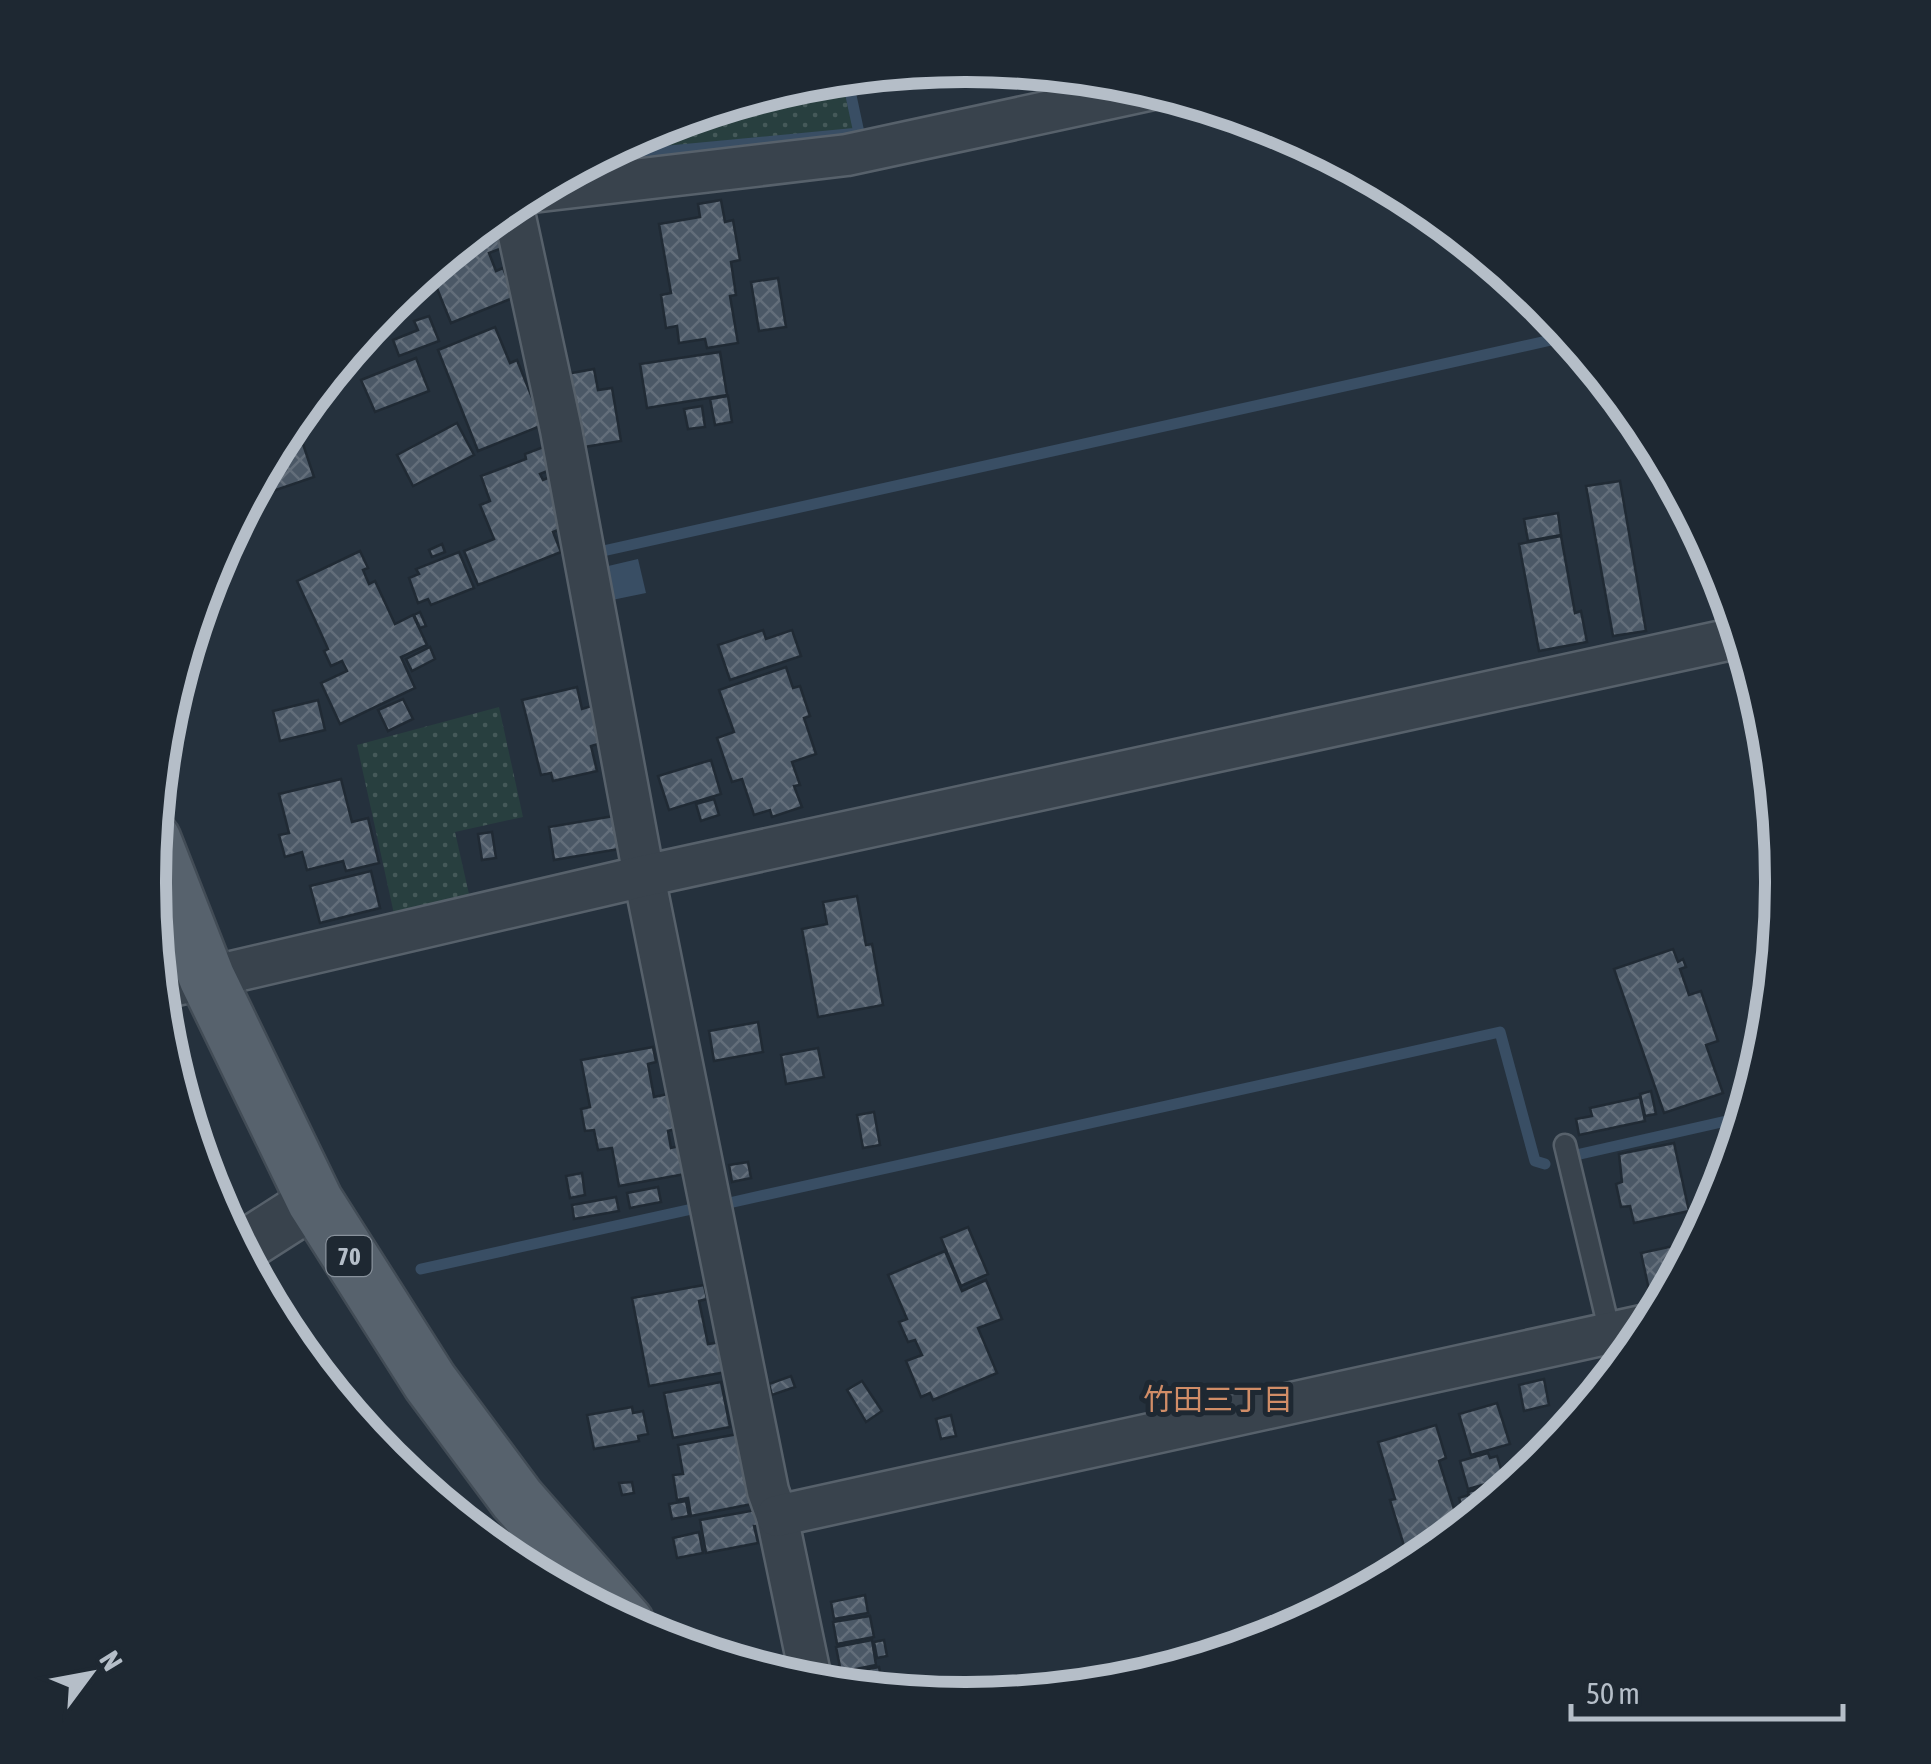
<svg xmlns="http://www.w3.org/2000/svg" width="1931" height="1764" viewBox="0 0 1931 1764" font-family="'Asap Condensed','Noto Sans JP',sans-serif">
	<style>
		.grass { fill: url(#grass-dots) }
		.water { fill: #394e64 }
		.lines { fill: none; stroke-linecap: round; stroke-linejoin: round }
		.stream { stroke: #394e64; stroke-width: 11 }
		.building { fill: url(#building-cross-hatch); stroke: #202a34; stroke-width: 2.5 }
		.service-casing { stroke: #57616b; stroke-width: 25 }
		.minor-casing { stroke: #57616b; stroke-width: 45 }
		.tertiary-casing { stroke: #57616b; stroke-width: 55 }
		.primary-casing { stroke: #424c56; stroke-width: 60 }
		.service { stroke: #39434d; stroke-width: 20 }
		.minor { stroke: #39434d; stroke-width: 40 }
		.tertiary { stroke: #39434d; stroke-width: 50 }
		.primary { stroke: #57626d; stroke-width: 55 }
		.labels { text-anchor: middle; dominant-baseline: central; stroke-width: 10; stroke-linejoin: round; paint-order: stroke }
		.shield { fill: #1e2832; stroke: #88919b; stroke-width: 2.5 }
		.shield-label { font-size: 25px; font-weight: bold; fill: #b5bec8 }
		.neighbourhood-label { font-size: 30px; fill: #d18d67; stroke: #1e2832 }
		.rim { fill: none; stroke: #b5bec8; stroke-width: 12 }
	</style>
	<defs>
		<pattern id="grass-dots" width="8" height="8" patternUnits="userSpaceOnUse" patternTransform="scale(2.5)"><rect width="8" height="8" fill="#283f3f"/><path d="M2 2h.1M6 6h.1" fill="none" stroke="#455959" stroke-width="1.8" stroke-linecap="round"/></pattern>
		<pattern id="building-cross-hatch" width="8" height="8" patternUnits="userSpaceOnUse" patternTransform="scale(2.5)"><rect width="8" height="8" fill="#4b5866"/><path d="M0 0l8 8M0 8l8-8" fill="none" stroke="#636e7a"/></pattern>
	</defs>
	<rect width="100%" height="100%" fill="#25313d"/>
	<g class="grass">
		<path d="M 842,77 L 856,136 L 605,153 C 672,117 767,85 842,77 Z"/>
		<polygon points="499,707 523,817 455,832 469,894 394,914 357,745"/>
	</g>
	<polygon class="water" points="638,559 646,593 612,600 604,567"/>
	<g class="lines">
		<g class="stream">
			<polyline points="595,158 859,133 847,77"/>
			<polyline points="594,553 1569,336"/>
			<polyline points="1576,1155 1744,1117"/>
			<polyline points="729,1203 1500,1032 1535,1161 1545,1164"/>
			<polyline points="421,1269 692,1209"/>
		</g>
	</g>
	<g class="building">
		<polygon points="721,200 725,222 733,220 740,260 731,262 736,295 730,296 738,343 707,348 705,339 679,343 677,326 666,328 661,295 671,293 659,224 700,217 698,204"/>
		<polygon points="494,217 505,247 489,253 496,271 503,268 515,297 451,323 432,276 425,279 424,275"/>
		<polygon points="778,278 786,327 759,331 751,282"/>
		<polygon points="429,316 439,341 399,356 393,340 418,330 414,321"/>
		<polygon points="495,327 510,363 517,360 543,425 478,451 438,350"/>
		<polygon points="720,352 727,395 647,408 640,364"/>
		<polygon points="416,358 429,391 375,412 361,380"/>
		<polygon points="594,369 598,390 612,388 621,441 578,448 566,374"/>
		<polygon points="728,396 732,422 715,425 710,399"/>
		<polygon points="702,406 705,427 688,429 684,409"/>
		<polygon points="304,407 311,428 281,438 287,428"/>
		<polygon points="457,423 474,455 413,486 397,455"/>
		<polygon points="303,444 314,477 270,492 263,472 273,453"/>
		<polygon points="546,446 555,468 540,474 543,480 553,476 563,528 553,532 561,552 478,585 464,551 494,539 480,505 490,501 481,476 526,459 525,454"/>
		<polygon points="1620,481 1646,631 1613,636 1586,486"/>
		<polygon points="1558,513 1561,535 1528,541 1524,519"/>
		<polygon points="1561,536 1575,613 1581,611 1587,642 1539,651 1519,544"/>
		<polygon points="442,544 445,552 432,557 429,550"/>
		<polygon points="360,551 368,568 363,570 369,584 375,581 395,624 413,615 427,645 401,657 415,688 340,724 321,683 347,671 342,661 331,666 324,651 328,649 297,581"/>
		<polygon points="459,552 474,588 431,605 428,599 418,603 409,578 419,574 416,569"/>
		<polygon points="420,612 426,626 420,628 414,615"/>
		<polygon points="763,630 766,639 792,630 801,656 730,680 718,645"/>
		<polygon points="430,647 435,659 412,671 406,659"/>
		<polygon points="786,667 793,688 800,686 810,716 804,718 816,754 792,762 800,785 794,786 802,807 772,817 770,810 754,815 742,779 732,782 717,738 734,732 719,690"/>
		<polygon points="577,687 582,709 595,705 604,742 591,746 597,771 553,781 551,773 541,775 522,700"/>
		<polygon points="403,699 413,719 388,731 378,710"/>
		<polygon points="318,700 325,730 280,741 273,711"/>
		<polygon points="711,760 721,794 669,810 658,776"/>
		<polygon points="341,779 352,822 368,818 379,863 346,871 343,861 307,870 302,852 285,857 279,835 289,833 279,794"/>
		<polygon points="714,799 719,815 701,821 696,804"/>
		<polygon points="614,816 619,849 554,860 549,827"/>
		<polygon points="492,832 496,858 482,860 478,834"/>
		<polygon points="371,871 380,908 320,923 310,886"/>
		<polygon points="857,896 866,945 872,944 883,1005 818,1017 802,929 827,924 823,902"/>
		<polygon points="1673,949 1678,962 1683,959 1686,967 1680,969 1689,995 1701,991 1718,1041 1706,1045 1723,1093 1664,1113 1614,969"/>
		<polygon points="758,1022 763,1052 714,1061 709,1031"/>
		<polygon points="653,1047 656,1062 648,1064 654,1097 668,1094 675,1129 668,1131 671,1148 679,1146 685,1174 619,1186 612,1148 598,1150 594,1130 585,1131 581,1109 590,1107 581,1060"/>
		<polygon points="818,1048 824,1077 786,1084 781,1055"/>
		<polygon points="1651,1091 1656,1114 1645,1116 1640,1094"/>
		<polygon points="1640,1097 1645,1121 1579,1135 1576,1119 1592,1116 1590,1108"/>
		<polygon points="874,1112 880,1145 863,1148 857,1115"/>
		<polygon points="1674,1143 1689,1211 1634,1223 1630,1206 1621,1207 1616,1184 1622,1182 1619,1154"/>
		<polygon points="748,1162 751,1178 732,1182 729,1165"/>
		<polygon points="582,1173 585,1195 570,1198 566,1176"/>
		<polygon points="658,1187 661,1202 630,1208 627,1193"/>
		<polygon points="616,1197 619,1211 574,1219 572,1205"/>
		<polygon points="968,1227 988,1274 961,1286 941,1238"/>
		<polygon points="1692,1242 1672,1285 1649,1290 1641,1253"/>
		<polygon points="945,1251 962,1291 986,1280 1002,1319 978,1328 997,1373 933,1400 930,1393 921,1397 906,1361 922,1355 915,1340 908,1342 899,1322 907,1319 888,1275"/>
		<polygon points="704,1285 707,1299 699,1301 708,1344 721,1342 726,1372 649,1386 632,1298"/>
		<polygon points="791,1376 795,1387 772,1395 769,1384"/>
		<polygon points="1544,1379 1549,1405 1524,1411 1519,1385"/>
		<polygon points="862,1381 882,1411 866,1422 847,1390"/>
		<polygon points="721,1382 730,1427 673,1438 664,1393"/>
		<polygon points="1497,1403 1510,1444 1471,1455 1459,1414"/>
		<polygon points="632,1407 633,1413 643,1411 648,1434 638,1436 639,1441 594,1449 587,1415"/>
		<polygon points="951,1415 956,1436 941,1439 936,1419"/>
		<polygon points="1436,1425 1446,1458 1439,1461 1460,1528 1450,1536 1405,1549 1390,1500 1395,1499 1378,1442"/>
		<polygon points="738,1434 757,1503 691,1516 688,1498 677,1500 673,1475 683,1474 678,1445"/>
		<polygon points="1488,1453 1490,1458 1497,1456 1504,1479 1468,1489 1460,1461"/>
		<polygon points="632,1482 634,1493 622,1495 619,1483"/>
		<polygon points="1498,1483 1502,1494 1475,1515 1468,1492"/>
		<polygon points="1468,1495 1474,1517 1467,1522 1459,1498"/>
		<polygon points="686,1501 689,1516 672,1519 669,1504"/>
		<polygon points="756,1510 759,1526 754,1526 758,1543 706,1553 700,1520"/>
		<polygon points="699,1532 703,1553 677,1558 673,1538"/>
		<polygon points="1441,1543 1419,1562 1403,1570 1402,1567 1413,1563 1410,1552"/>
		<polygon points="1364,1591 1334,1607 1332,1598"/>
		<polygon points="865,1595 868,1613 834,1619 831,1602"/>
		<polygon points="870,1616 874,1637 837,1644 833,1622"/>
		<polygon points="872,1640 876,1665 841,1672 836,1647"/>
		<polygon points="884,1640 887,1656 877,1658 874,1642"/>
		<polygon points="879,1667 884,1691 844,1687 841,1674"/>
	</g>
	<g class="lines">
		<g class="service-casing">
			<polyline id="service" points="1565,1145 1610,1333"/>
		</g>
		<g class="minor-casing">
			<g id="minor">
				<polyline points="532,192 847,155 1153,89"/>
				<polyline points="512,203 561,430 644,876 768,1491 777,1516 812,1684"/>
				<polyline points="159,989 644,876 1741,637"/>
				<polyline points="777,1516 1651,1324"/>
			</g>
		</g>
		<g class="tertiary-casing">
			<polyline id="tertiary" points="240,1249 315,1201"/>
		</g>
		<g class="primary-casing">
			<polyline id="primary" points="153,840 207,978 315,1201 430,1382 517,1499 626,1623"/>
		</g>
		<use href="#service" class="service"/>
		<use href="#minor" class="minor"/>
		<use href="#tertiary" class="tertiary"/>
		<use href="#primary" class="primary"/>
	</g>
	<g class="labels">
		<rect class="shield" x="326.5" y="1236" width="45" height="40" rx="8"/>
		<g class="shield-label">
			<text x="349" y="1256">70</text>
		</g>
		<g class="neighbourhood-label">
			<text x="1218" y="1399">竹田三丁目</text>
		</g>
	</g>
	<path d="M0 0H1931V1764H0ZM965 82H966A799 799 0 0 1 1765 881V883A799 799 0 0 1 966 1682H965A799 799 0 0 1 166 883V881A799 799 0 0 1 965 82Z" fill="#1e2832" fill-rule="evenodd"/>
	<path class="rim" d="M965 82H966A799 799 0 0 1 1765 881V883A799 799 0 0 1 966 1682H965A799 799 0 0 1 166 883V881A799 799 0 0 1 965 82Z"/>
	<g transform="translate(90 1674) rotate(58)" stroke="#1e2832" stroke-width="8" paint-order="stroke">
	<path d="M0-8L18 38L0 25L-18 38Z" fill="#b5bec8"/>
	<text y="-15" font-size="28" font-weight="bold" text-anchor="middle" fill="#b5bec8">N</text>
	</g>
	<path d="M1571 1704v15h272v-15" fill="none" stroke="#b5bec8" stroke-width="5"/>
	<text x="1586" y="1704" font-size="30" fill="#b5bec8" stroke="#1e2832" stroke-width="8" paint-order="stroke">50 m</text>
</svg>
